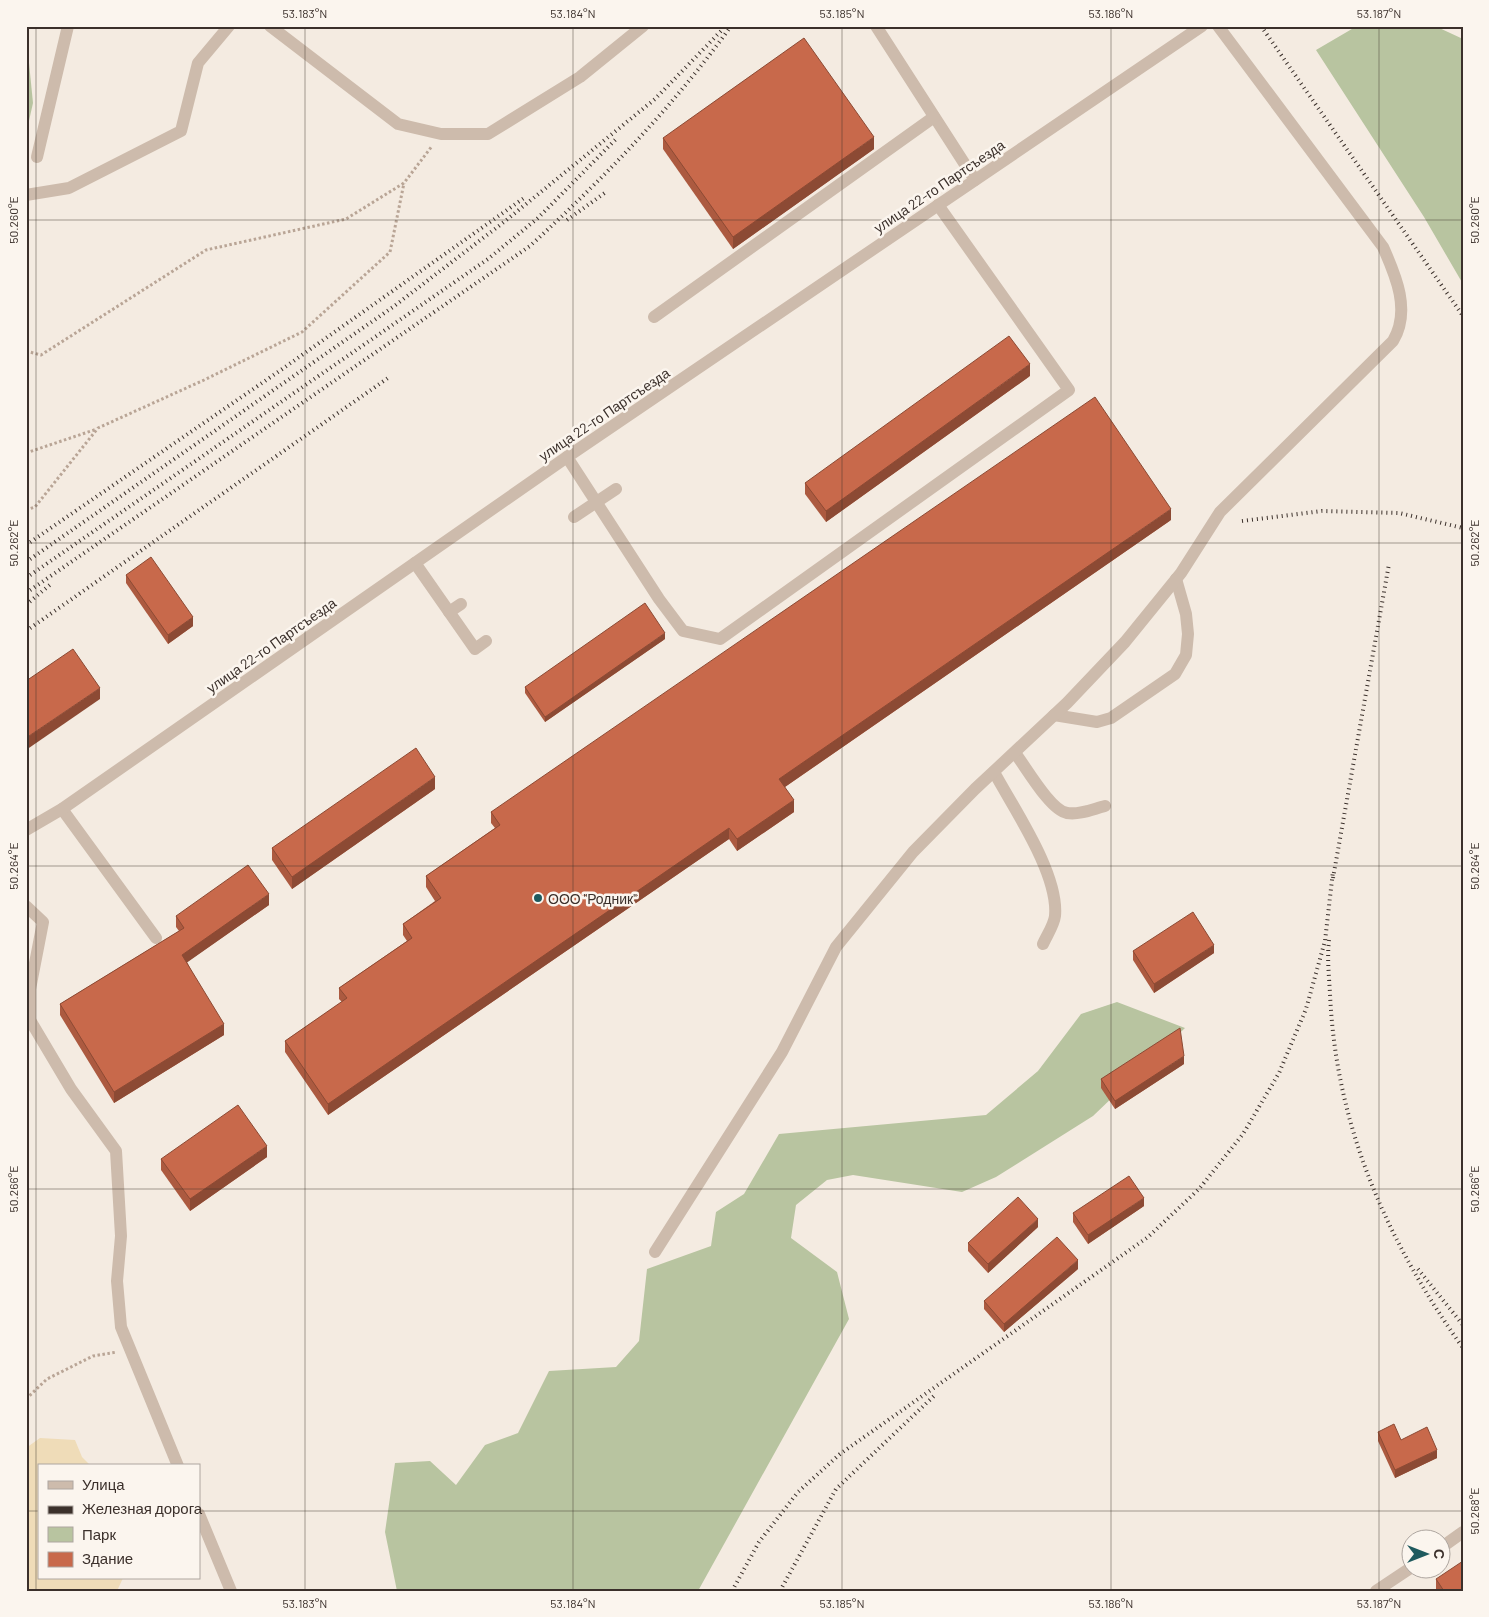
<svg xmlns="http://www.w3.org/2000/svg" width="1489" height="1617" viewBox="0 0 1489 1617" font-family="Barlow,sans-serif">
	<style>
		.green { fill: #b8c4a0 }
		.sand { fill: #efdcb8 }
		.lines { fill: none; stroke-linecap: round; stroke-linejoin: round }
		.path { stroke: #b9a596; stroke-width: 3; stroke-dasharray: 2.5 2.5; stroke-linecap: butt }
		.minor { stroke: #cdbbac; stroke-width: 12 }
		.rail { stroke: #3b302b; stroke-width: 4; stroke-dasharray: 1 4; stroke-linecap: butt }
		.wall { fill: #ac5a40 }
		.shaded-wall { fill: #8c4a34 }
		.building { fill: #c8694b; stroke: #8c4a34 }
		.ticks { fill: none; stroke: #3b302b; stroke-width: 1; stroke-opacity: 0.45 }
		.poi-dot { fill: #1f5a5e; stroke: #fbf5ee; stroke-width: 2 }
		.labels { text-anchor: middle; dominant-baseline: central; stroke-width: 5; stroke-linejoin: round; paint-order: stroke }
		.street-label { font-size: 14px; fill: #3b302b; stroke: #fbf5ee }
		.poi-label { font-size: 14px; fill: #3b302b; stroke: #fbf5ee; text-anchor: start }
		.neatline { fill: none; stroke: #3b302b; stroke-width: 2 }
		.ticks-label { font-size: 12px; text-anchor: middle; fill: #3b302b }
	</style>
	<rect width="100%" height="100%" fill="#f4ebe1"/>
	<g class="green">
		<polygon points="1357,26 1435,26 1463,39 1463,284 1424,217 1316,50"/>
		<polygon points="26,61 29,63 33,103 26,134"/>
		<polygon points="1117,1002 1185,1028 1093,1116 996,1177 962,1192 853,1175 827,1180 796,1205 791,1238 837,1272 849,1319 698,1591 397,1591 385,1532 395,1463 430,1461 456,1485 485,1445 518,1433 549,1371 616,1367 639,1341 647,1269 711,1246 716,1212 744,1194 779,1134 986,1115 1038,1071 1081,1014"/>
	</g>
	<polygon class="sand" points="40,1438 75,1440 82,1457 91,1466 39,1466 39,1578 123,1578 117,1591 26,1591 26,1448"/>
	<g class="lines">
		<g class="path">
			<polyline points="26,351 41,355 206,250 346,219 404,183 432,146"/>
			<polyline points="26,453 97,429"/>
			<polyline points="26,510 35,507 98,428 204,380 302,332 390,252 404,183"/>
			<polyline points="26,1399 47,1379 93,1356 117,1352"/>
		</g>
		<g class="minor">
			<polyline points="270,26 398,124 441,134 488,134 580,77 643,26"/>
			<polyline points="876,26 975,180"/>
			<polyline points="37,157 68,26"/>
			<polyline points="26,195 69,188 181,131 198,63 229,26"/>
			<polyline points="654,317 934,117"/>
			<polyline points="567,457 659,599 683,631 720,639 1069,390 938,205"/>
			<polyline points="574,517 616,489"/>
			<polyline points="415,563 475,649 486,641"/>
			<polyline points="449,612 461,604"/>
			<polyline points="1054,715 1097,722 1111,718 1175,674 1186,655 1188,634 1186,614 1176,579"/>
			<path d="M 1015,753 C 1026,767 1050,810 1067,813 C 1080,815 1093,809 1105,806"/>
			<path d="M 994,772 C 1014,809 1059,874 1055,916 C 1054,925 1047,935 1043,944"/>
			<polyline points="62,809 156,938"/>
			<polyline points="26,830 62,809 567,457 1202,26"/>
			<polyline points="26,906 43,922 30,989 30,1020 71,1089 116,1151 121,1236 117,1281 121,1327 178,1466"/>
			<path d="M 655,1252 L 782,1052 L 836,947 L 913,852 L 975,789 L 1067,703 L 1125,642 L 1181,573 L 1220,512 L 1393,341 C 1411,311 1396,276 1383,247 L 1218,26"/>
			<polyline points="199,1514 231,1591"/>
			<polyline points="1442,1547 1463,1532"/>
			<polyline points="1376,1591 1412,1567"/>
		</g>
		<g class="rail">
			<polyline points="1261,26 1463,316"/>
			<polyline points="567,220 606,192"/>
			<polyline points="1242,521 1322,511 1399,513 1463,528"/>
			<polyline points="26,545 278,372 524,198"/>
			<polyline points="26,562 393,307 504,222 655,99 722,30"/>
			<polyline points="26,578 488,259 538,218 617,138"/>
			<path d="M 26,593 L 530,246 C 604,178 673,107 731,26"/>
			<polyline points="26,605 52,583"/>
			<polyline points="26,631 388,378"/>
			<polyline points="1333,878 1389,564"/>
			<path d="M 1329,940 C 1327,958 1329,976 1330,994 C 1336,1127 1387,1241 1463,1348"/>
			<polyline points="1418,1269 1463,1325"/>
			<polyline points="732,1591 759,1542 798,1492 840,1454 1148,1237 1199,1189 1243,1134 1279,1073 1306,1009 1325,941 1333,871"/>
			<polyline points="780,1591 836,1489 935,1395"/>
		</g>
	</g>
	<g class="wall">
		<polygon points="663,138 874,149 733,249 663,149"/>
		<polygon points="1030,376 826,522 805,494 805,483"/>
		<polygon points="1171,520 785,787 794,812 737,851 729,839 328,1115 285,1052 285,1041 342,1002 339,999 339,988 407,941 403,935 403,924 435,901 426,887 426,876 495,828 491,823 491,812"/>
		<polygon points="126,575 193,626 168,644 126,583"/>
		<polygon points="665,639 545,722 525,693 525,687"/>
		<polygon points="435,789 292,889 272,860 272,848"/>
		<polygon points="269,905 187,962 224,1035 114,1103 60,1015 60,1004 179,931 176,927 176,916"/>
		<polygon points="1133,951 1214,953 1154,993 1133,960"/>
		<polygon points="1184,1064 1115,1109 1101,1088 1101,1079"/>
		<polygon points="267,1157 190,1211 161,1170 161,1159"/>
		<polygon points="1144,1206 1088,1244 1073,1222 1073,1213"/>
		<polygon points="1038,1227 988,1273 968,1251 968,1243"/>
		<polygon points="1078,1269 1004,1332 984,1309 984,1301"/>
		<polygon points="1378,1432 1401,1440 1437,1458 1395,1478 1378,1441"/>
		<polygon points="1436,1579 1463,1591 1436,1591"/>
	</g>
	<g class="shaded-wall">
		<polygon points="874,137 874,149 733,249 733,237"/>
		<polygon points="1030,364 1030,376 826,522 826,511"/>
		<polygon points="1171,509 1171,520 779,791 779,779"/>
		<polygon points="193,617 193,626 168,644 168,635"/>
		<polygon points="665,633 665,639 545,722 545,717"/>
		<polygon points="100,688 100,699 26,750 26,738"/>
		<polygon points="435,777 435,789 292,889 292,877"/>
		<polygon points="794,800 794,812 737,851 737,839"/>
		<polygon points="729,828 729,839 328,1115 328,1104"/>
		<polygon points="269,894 269,905 182,966 182,955"/>
		<polygon points="1214,945 1214,953 1154,993 1154,984"/>
		<polygon points="224,1024 224,1035 114,1103 114,1092"/>
		<polygon points="1184,1056 1184,1064 1115,1109 1115,1101"/>
		<polygon points="267,1146 267,1157 190,1211 190,1199"/>
		<polygon points="1144,1198 1144,1206 1088,1244 1088,1235"/>
		<polygon points="1038,1219 1038,1227 988,1273 988,1264"/>
		<polygon points="1078,1260 1078,1269 1004,1332 1004,1324"/>
		<polygon points="1437,1450 1437,1458 1395,1478 1395,1470"/>
	</g>
	<g class="building">
		<polygon points="804,38 874,137 733,237 663,138"/>
		<polygon points="1009,336 1030,364 826,511 805,483"/>
		<polygon points="1095,397 1171,509 779,779 794,800 737,839 729,828 328,1104 285,1041 347,998 339,988 412,938 403,924 441,898 426,876 500,825 491,812"/>
		<polygon points="151,557 193,617 168,635 126,575"/>
		<polygon points="645,603 665,633 545,717 525,687"/>
		<polygon points="73,649 100,688 26,738 26,681"/>
		<polygon points="416,748 435,777 292,877 272,848"/>
		<polygon points="248,865 269,894 182,955 224,1024 114,1092 60,1004 184,928 176,916"/>
		<polygon points="1193,912 1214,945 1154,984 1133,951"/>
		<polygon points="1180,1028 1184,1056 1115,1101 1101,1079"/>
		<polygon points="238,1105 267,1146 190,1199 161,1159"/>
		<polygon points="1129,1176 1144,1198 1088,1235 1073,1213"/>
		<polygon points="1018,1197 1038,1219 988,1264 968,1243"/>
		<polygon points="1057,1237 1078,1260 1004,1324 984,1301"/>
		<polygon points="1394,1424 1401,1440 1427,1427 1437,1450 1395,1470 1378,1432"/>
		<polygon points="1463,1561 1463,1591 1444,1591 1436,1579"/>
	</g>
	<path class="ticks" d="M 36,26 L 36,1591M 305,26 L 305,1591M 573,26 L 573,1591M 842,26 L 842,1591M 1111,26 L 1111,1591M 1379,26 L 1379,1591M 26,220 L 1463,220M 26,543 L 1463,543M 26,866 L 1463,866M 26,1189 L 1463,1189M 26,1511 L 39,1511M 199,1511 L 1463,1511"/>
	<circle class="poi-dot" cx="538" cy="898" r="5"/>
	<g class="labels">
		<g class="street-label">
			<text transform="translate(939 186) rotate(-34)">улица 22-го Партсъезда</text>
			<text transform="translate(604 414) rotate(-34)">улица 22-го Партсъезда</text>
			<text transform="translate(271 645) rotate(-35)">улица 22-го Партсъезда</text>
		</g>
		<g class="poi-label">
			<text x="548" y="898">ООО "Родник"</text>
		</g>
	</g>
	<rect width="1489" height="1617" fill="none" stroke="#fbf5ee" stroke-width="55"/>
	<rect x="38" y="1464" width="162" height="115" fill="#fbf5ee" stroke="#aea6a0"/>
	<rect x="48" y="1481" width="25" height="8" fill="#cdbbac" stroke="#aea6a0"/>
	<text x="82" y="1490" font-size="15" fill="#3b302b">Улица</text>
	<rect x="48" y="1506" width="25" height="8" fill="#3b302b" stroke="#aea6a0"/>
	<text x="82" y="1514" font-size="15" fill="#3b302b">Железная дорога</text>
	<rect x="48" y="1527" width="25" height="15" fill="#b8c4a0" stroke="#aea6a0"/>
	<text x="82" y="1540" font-size="15" fill="#3b302b">Парк</text>
	<rect x="48" y="1552" width="25" height="15" fill="#c8694b" stroke="#aea6a0"/>
	<text x="82" y="1564" font-size="15" fill="#3b302b">Здание</text>
	<g transform="translate(1426 1554) rotate(90)"><circle r="24" fill="#fbf5ee" stroke="#aea6a0"/>
	<path d="M0-4L9 19L0 12L-9 19Z" fill="#1f5a5e"/>
	<text y="-8" font-size="14" font-weight="bold" text-anchor="middle" fill="#3b302b">С</text>
	</g>
	<rect x="28" y="28" width="1434" height="1562" class="neatline"/>
	<g class="ticks-label">
		<text x="305" y="18">53.183°N</text>
		<text x="573" y="18">53.184°N</text>
		<text x="842" y="18">53.185°N</text>
		<text x="1111" y="18">53.186°N</text>
		<text x="1379" y="18">53.187°N</text>
		<text transform="translate(1475 220) rotate(-90)" y="4">50.260°E</text>
		<text transform="translate(14 220) rotate(-90)" y="4">50.260°E</text>
		<text transform="translate(1475 543) rotate(-90)" y="4">50.262°E</text>
		<text transform="translate(14 543) rotate(-90)" y="4">50.262°E</text>
		<text transform="translate(1475 866) rotate(-90)" y="4">50.264°E</text>
		<text transform="translate(14 866) rotate(-90)" y="4">50.264°E</text>
		<text transform="translate(1475 1189) rotate(-90)" y="4">50.266°E</text>
		<text transform="translate(14 1189) rotate(-90)" y="4">50.266°E</text>
		<text transform="translate(1475 1511) rotate(-90)" y="4">50.268°E</text>
		<text x="305" y="1608">53.183°N</text>
		<text x="573" y="1608">53.184°N</text>
		<text x="842" y="1608">53.185°N</text>
		<text x="1111" y="1608">53.186°N</text>
		<text x="1379" y="1608">53.187°N</text>
	</g>
</svg>
